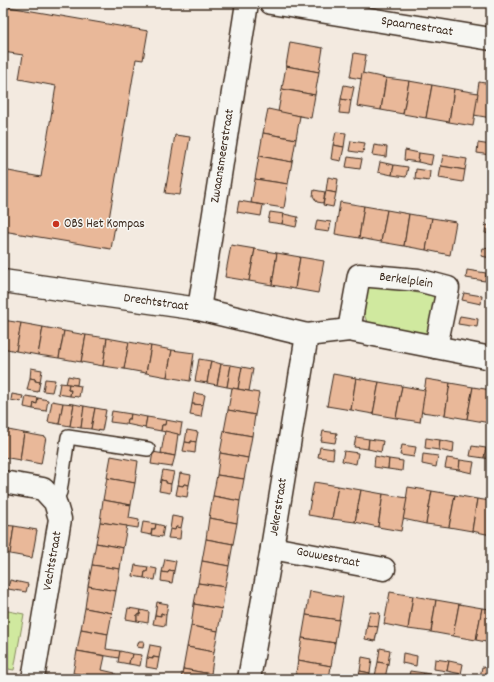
<svg xmlns="http://www.w3.org/2000/svg" width="494" height="682" viewBox="0 0 494 682" font-family="Dekko,sans-serif">
	<style>
		.green { fill: #d0e99f; stroke: #868a5e }
		.building { fill: #e9b899; stroke: #3b2a1e }
		.lines { fill: none; stroke-linecap: round; stroke-linejoin: round }
		.lane-casing { stroke: #3b2a1e; stroke-width: 16 }
		.street-casing { stroke: #3b2a1e; stroke-width: 25 }
		.lane { stroke: #f6f6f2; stroke-width: 13 }
		.street { stroke: #f6f6f2; stroke-width: 22 }
		.poi-dot { fill: #c8321e; stroke: #f6f6f2; stroke-width: 1.5 }
		.labels { text-anchor: middle; dominant-baseline: central; stroke-width: 3; stroke-linejoin: round; paint-order: stroke }
		.street-label { font-size: 13px; fill: #3b2a1e; stroke: #f6f6f2 }
		.poi-label { font-size: 13px; fill: #3b2a1e; stroke: #f6f6f2; text-anchor: start }
	</style>
	<rect width="100%" height="100%" fill="#f3eae0"/>
	<filter id="ink" filterUnits="userSpaceOnUse"><feTurbulence type="fractalNoise" baseFrequency=".025" numOctaves="2"/><feDisplacementMap in="SourceGraphic" scale="8" xChannelSelector="R" yChannelSelector="G"/><feConvolveMatrix kernelMatrix="1 2 1 2 8 2 1 2 1" color-interpolation-filters="sRGB"/></filter>
	<g filter="url(#ink)">
		<g class="green">
			<polygon points="379,285 433,296 439,300 433,329 426,335 368,325 364,314 367,288"/>
			<polygon points="3,610 24,614 14,670 3,668"/>
		</g>
		<g class="building">
			<polygon points="3,6 148,31 143,60 136,59 109,219 116,220 111,249 3,231 3,170 41,177 56,86 19,79 23,55 3,52"/>
			<polygon points="290,42 323,48 319,72 286,66"/>
			<polygon points="354,53 366,55 362,79 350,77"/>
			<polygon points="286,66 319,72 315,95 282,89"/>
			<polygon points="362,73 386,78 381,110 357,106"/>
			<polygon points="386,78 409,81 403,114 381,110"/>
			<polygon points="409,81 432,85 426,118 403,114"/>
			<polygon points="479,82 491,84 491,118 474,115"/>
			<polygon points="344,85 354,87 351,101 341,99"/>
			<polygon points="432,85 454,89 449,122 426,118"/>
			<polygon points="282,89 315,95 311,118 278,112"/>
			<polygon points="454,89 478,93 473,126 449,122"/>
			<polygon points="341,99 351,101 349,114 339,113"/>
			<polygon points="268,109 300,116 296,139 263,133"/>
			<polygon points="336,132 346,133 344,147 333,145"/>
			<polygon points="263,133 296,139 292,162 259,156"/>
			<polygon points="175,135 190,137 180,195 165,193"/>
			<polygon points="351,141 365,143 363,153 349,151"/>
			<polygon points="478,143 491,145 490,155 477,153"/>
			<polygon points="333,145 344,147 341,161 331,159"/>
			<polygon points="374,145 387,147 386,157 372,155"/>
			<polygon points="405,150 419,153 418,162 404,160"/>
			<polygon points="419,153 433,155 431,165 418,162"/>
			<polygon points="443,155 467,159 465,170 441,166"/>
			<polygon points="259,156 292,162 288,184 255,179"/>
			<polygon points="348,157 362,159 360,169 346,167"/>
			<polygon points="380,162 394,165 392,175 378,172"/>
			<polygon points="394,165 408,167 406,177 392,175"/>
			<polygon points="441,166 465,170 463,182 439,178"/>
			<polygon points="416,169 430,171 429,181 415,179"/>
			<polygon points="328,177 338,179 336,193 326,191"/>
			<polygon points="255,179 288,184 284,208 251,203"/>
			<polygon points="314,190 325,192 323,203 317,202 313,196"/>
			<polygon points="326,191 336,193 333,207 323,205"/>
			<polygon points="239,201 263,205 261,216 237,212"/>
			<polygon points="340,202 364,206 359,238 335,234"/>
			<polygon points="364,206 387,210 381,242 359,238"/>
			<polygon points="387,210 409,214 404,246 381,242"/>
			<polygon points="270,212 284,214 282,224 268,222"/>
			<polygon points="284,214 298,217 296,227 282,224"/>
			<polygon points="409,214 432,218 426,250 404,246"/>
			<polygon points="432,218 456,222 450,255 426,250"/>
			<polygon points="317,220 331,222 329,232 315,230"/>
			<polygon points="486,225 491,226 491,234 485,233"/>
			<polygon points="231,245 255,249 249,281 225,277"/>
			<polygon points="483,248 491,249 491,258 481,256"/>
			<polygon points="255,249 277,253 272,285 249,281"/>
			<polygon points="277,253 300,257 295,289 272,285"/>
			<polygon points="300,257 324,261 318,293 295,289"/>
			<polygon points="467,270 486,273 485,281 466,278"/>
			<polygon points="464,293 482,296 481,304 462,300"/>
			<polygon points="460,316 478,319 477,327 458,324"/>
			<polygon points="3,320 21,323 16,351 3,348"/>
			<polygon points="21,323 43,327 38,355 16,351"/>
			<polygon points="43,327 64,331 59,358 38,355"/>
			<polygon points="64,331 86,335 81,362 59,358"/>
			<polygon points="86,335 107,338 103,366 81,362"/>
			<polygon points="107,338 129,342 124,369 103,366"/>
			<polygon points="129,342 151,346 146,373 124,369"/>
			<polygon points="151,346 172,350 167,377 146,373"/>
			<polygon points="172,350 194,353 190,381 167,377"/>
			<polygon points="199,359 211,361 207,383 195,381"/>
			<polygon points="211,361 221,364 217,385 207,383"/>
			<polygon points="221,364 231,365 227,387 217,385"/>
			<polygon points="231,365 242,367 238,389 227,387"/>
			<polygon points="242,367 253,369 249,391 238,389"/>
			<polygon points="31,368 42,370 40,382 35,381 35,379 30,378"/>
			<polygon points="333,374 356,378 351,410 327,406"/>
			<polygon points="68,376 78,378 77,385 66,384"/>
			<polygon points="30,378 35,379 35,381 40,382 38,392 27,390"/>
			<polygon points="356,378 379,382 373,414 351,410"/>
			<polygon points="45,379 55,380 52,392 43,391"/>
			<polygon points="426,379 450,383 445,415 421,412"/>
			<polygon points="379,382 402,386 396,418 373,414"/>
			<polygon points="60,383 69,384 68,390 71,390 70,396 58,394"/>
			<polygon points="450,383 473,387 467,419 445,415"/>
			<polygon points="69,384 81,386 79,397 70,396 71,390 68,390"/>
			<polygon points="402,386 425,390 420,422 396,418"/>
			<polygon points="473,387 491,390 490,423 467,419"/>
			<polygon points="232,388 259,393 255,415 228,410"/>
			<polygon points="194,393 205,395 203,405 192,404"/>
			<polygon points="12,394 23,396 21,402 11,400"/>
			<polygon points="26,396 38,398 37,404 34,403 33,409 24,407"/>
			<polygon points="38,398 48,400 46,411 33,409 34,403 37,404"/>
			<polygon points="52,401 63,403 59,424 48,422"/>
			<polygon points="63,403 74,404 70,426 59,424"/>
			<polygon points="74,404 84,406 81,428 70,426"/>
			<polygon points="192,404 203,405 201,417 190,415"/>
			<polygon points="84,406 95,408 91,429 81,428"/>
			<polygon points="95,408 106,410 102,431 91,429"/>
			<polygon points="228,410 255,415 252,436 224,431"/>
			<polygon points="112,411 131,414 130,419 127,419 126,424 110,422"/>
			<polygon points="131,414 147,417 145,428 126,424 127,419 130,419"/>
			<polygon points="147,417 166,420 165,425 162,425 161,431 145,428"/>
			<polygon points="166,420 182,423 180,435 161,431 162,425 165,425"/>
			<polygon points="3,429 24,433 20,460 3,457"/>
			<polygon points="187,430 198,432 196,442 191,441 191,443 185,442"/>
			<polygon points="165,431 178,434 175,456 161,453"/>
			<polygon points="224,431 252,436 248,458 220,453"/>
			<polygon points="323,431 337,433 335,443 321,441"/>
			<polygon points="24,433 46,437 41,464 20,460"/>
			<polygon points="356,437 369,439 368,449 354,447"/>
			<polygon points="426,438 440,440 439,450 425,448"/>
			<polygon points="369,439 383,441 381,452 368,449"/>
			<polygon points="440,440 454,443 453,453 439,450"/>
			<polygon points="191,441 196,442 195,453 183,451 185,442 191,443"/>
			<polygon points="402,445 416,447 414,457 400,455"/>
			<polygon points="472,446 486,448 484,458 470,456"/>
			<polygon points="320,447 334,449 333,459 318,457"/>
			<polygon points="486,448 491,449 491,459 484,458"/>
			<polygon points="344,451 358,453 356,464 342,461"/>
			<polygon points="153,452 175,456 172,467 151,464"/>
			<polygon points="220,453 248,458 244,479 217,475"/>
			<polygon points="423,454 438,456 436,467 422,464"/>
			<polygon points="111,456 138,461 135,483 107,478"/>
			<polygon points="375,456 389,459 388,469 374,467"/>
			<polygon points="447,458 460,460 459,470 445,468"/>
			<polygon points="389,459 403,461 402,471 388,469"/>
			<polygon points="460,460 474,462 472,473 459,470"/>
			<polygon points="163,470 174,472 171,484 166,483 166,481 161,480"/>
			<polygon points="180,473 191,475 189,485 184,484 183,486 178,485"/>
			<polygon points="217,475 244,479 240,501 213,496"/>
			<polygon points="107,478 135,483 131,505 103,500"/>
			<polygon points="161,480 166,481 166,483 171,484 170,493 159,491"/>
			<polygon points="314,482 338,486 332,519 308,515"/>
			<polygon points="184,484 189,485 187,497 176,495 178,485 183,486"/>
			<polygon points="338,486 361,490 355,522 332,519"/>
			<polygon points="408,487 432,491 426,524 403,519"/>
			<polygon points="361,490 383,494 378,527 355,522"/>
			<polygon points="432,491 455,495 449,527 426,524"/>
			<polygon points="383,494 407,498 401,531 378,527"/>
			<polygon points="455,495 477,499 472,531 449,527"/>
			<polygon points="213,496 240,501 237,523 209,518"/>
			<polygon points="477,499 491,501 491,535 472,531"/>
			<polygon points="103,500 131,505 129,518 139,520 138,528 100,522"/>
			<polygon points="172,516 183,518 181,528 176,527 175,530 170,529"/>
			<polygon points="209,518 237,523 233,544 206,539"/>
			<polygon points="100,522 127,526 123,548 96,543"/>
			<polygon points="143,522 156,524 155,529 152,529 151,535 141,533"/>
			<polygon points="156,524 164,526 162,537 151,535 152,529 155,529"/>
			<polygon points="3,525 14,526 10,554 3,553"/>
			<polygon points="14,526 37,530 32,558 10,554"/>
			<polygon points="176,527 181,528 180,539 168,538 170,529 175,530"/>
			<polygon points="206,539 233,544 229,566 202,561"/>
			<polygon points="96,543 123,548 120,569 92,565"/>
			<polygon points="165,559 176,561 174,571 169,570 168,573 162,572"/>
			<polygon points="202,561 229,566 225,587 198,583"/>
			<polygon points="92,565 120,569 116,591 88,586"/>
			<polygon points="135,565 148,567 147,572 145,572 144,578 133,576"/>
			<polygon points="148,567 157,569 155,580 144,578 145,572 147,572"/>
			<polygon points="169,570 174,571 172,583 161,581 162,572 168,573"/>
			<polygon points="10,580 28,584 26,592 8,589"/>
			<polygon points="198,583 225,587 222,609 194,604"/>
			<polygon points="88,586 116,591 112,613 85,608"/>
			<polygon points="310,591 343,597 339,620 306,615"/>
			<polygon points="390,592 413,596 408,629 384,624"/>
			<polygon points="413,596 436,600 431,632 408,629"/>
			<polygon points="436,600 459,604 453,636 431,632"/>
			<polygon points="157,602 168,604 166,615 161,613 161,616 155,615"/>
			<polygon points="194,604 222,609 218,631 191,626"/>
			<polygon points="459,604 482,608 476,640 453,636"/>
			<polygon points="85,608 112,613 108,634 81,629"/>
			<polygon points="128,608 141,610 140,615 137,615 137,621 126,619"/>
			<polygon points="482,608 491,609 491,643 476,640"/>
			<polygon points="141,610 149,612 148,623 137,621 137,615 140,615"/>
			<polygon points="370,612 380,613 378,627 367,625"/>
			<polygon points="161,613 166,615 165,626 153,624 155,615 161,616"/>
			<polygon points="306,615 339,620 335,643 302,638"/>
			<polygon points="367,625 378,627 375,641 365,639"/>
			<polygon points="191,626 218,631 214,652 187,647"/>
			<polygon points="81,629 108,634 106,649 120,651 119,658 77,651"/>
			<polygon points="302,638 335,643 331,666 298,660"/>
			<polygon points="139,641 144,641 143,648 137,647"/>
			<polygon points="150,645 161,647 159,658 153,657 153,659 147,658"/>
			<polygon points="187,647 214,652 211,674 183,669"/>
			<polygon points="380,648 390,650 388,664 378,662"/>
			<polygon points="77,651 105,656 102,670 115,673 114,679 73,673"/>
			<polygon points="120,651 133,654 132,658 130,658 129,664 118,662"/>
			<polygon points="403,653 417,656 416,666 402,663"/>
			<polygon points="133,654 142,655 140,666 129,664 130,658 132,658"/>
			<polygon points="153,657 159,658 157,669 146,667 147,658 153,659"/>
			<polygon points="362,657 372,659 370,673 360,671"/>
			<polygon points="435,659 449,661 447,671 434,669"/>
			<polygon points="298,660 331,666 329,679 295,679"/>
			<polygon points="449,661 463,664 461,674 447,671"/>
			<polygon points="378,662 388,664 385,678 375,676"/>
			<polygon points="482,667 491,668 491,679 480,677"/>
			<polygon points="183,669 211,674 210,679 181,679"/>
			<polygon points="360,671 370,673 369,679 358,679"/>
			<polygon points="410,671 424,673 423,679 408,679"/>
			<polygon points="424,673 438,676 437,679 423,679"/>
			<polygon points="83,675 94,677 94,679 82,679"/>
		</g>
		<g class="lines">
			<g class="lane-casing">
				<polyline id="lane" points="55,502 60,492 68,437 148,449"/>
			</g>
			<g class="street-casing">
				<g id="street">
					<polyline points="271,3 491,39"/>
					<polyline points="3,281 199,309 307,335 349,330 491,358"/>
					<polyline points="199,309 247,3"/>
					<polyline points="349,330 359,275 418,280 448,288 436,347"/>
					<polyline points="3,482 43,489 55,502 60,519 33,679"/>
					<polyline points="272,548 384,569"/>
					<polyline points="249,679 272,548 307,335"/>
				</g>
			</g>
			<use href="#lane" class="lane"/>
			<use href="#street" class="street"/>
		</g>
	</g>
	<circle class="poi-dot" cx="56" cy="224" r="4"/>
	<g class="labels">
		<g class="street-label">
			<text transform="translate(417 27) rotate(9)">Spaarnestraat</text>
			<text transform="translate(223 156) rotate(-81)">Zwaansmeerstraat</text>
			<text transform="translate(406 281) rotate(8)">Berkelplein</text>
			<text transform="translate(156 303) rotate(8)">Drechtstraat</text>
			<text transform="translate(279 507) rotate(-81)">Jekerstraat</text>
			<text transform="translate(328 558) rotate(11)">Gouwestraat</text>
			<text transform="translate(53 561) rotate(-80)">Vechtstraat</text>
		</g>
		<g class="poi-label">
			<text x="64" y="224">OBS Het Kompas</text>
		</g>
	</g>
	<rect width="494" height="682" fill="none" stroke="#f6f6f2" stroke-width="16"/>
	<rect x="8" y="8" width="478" height="666" fill="none" stroke="#3b2a1e" stroke-width="1.5" filter="url(#ink)"/>
</svg>
